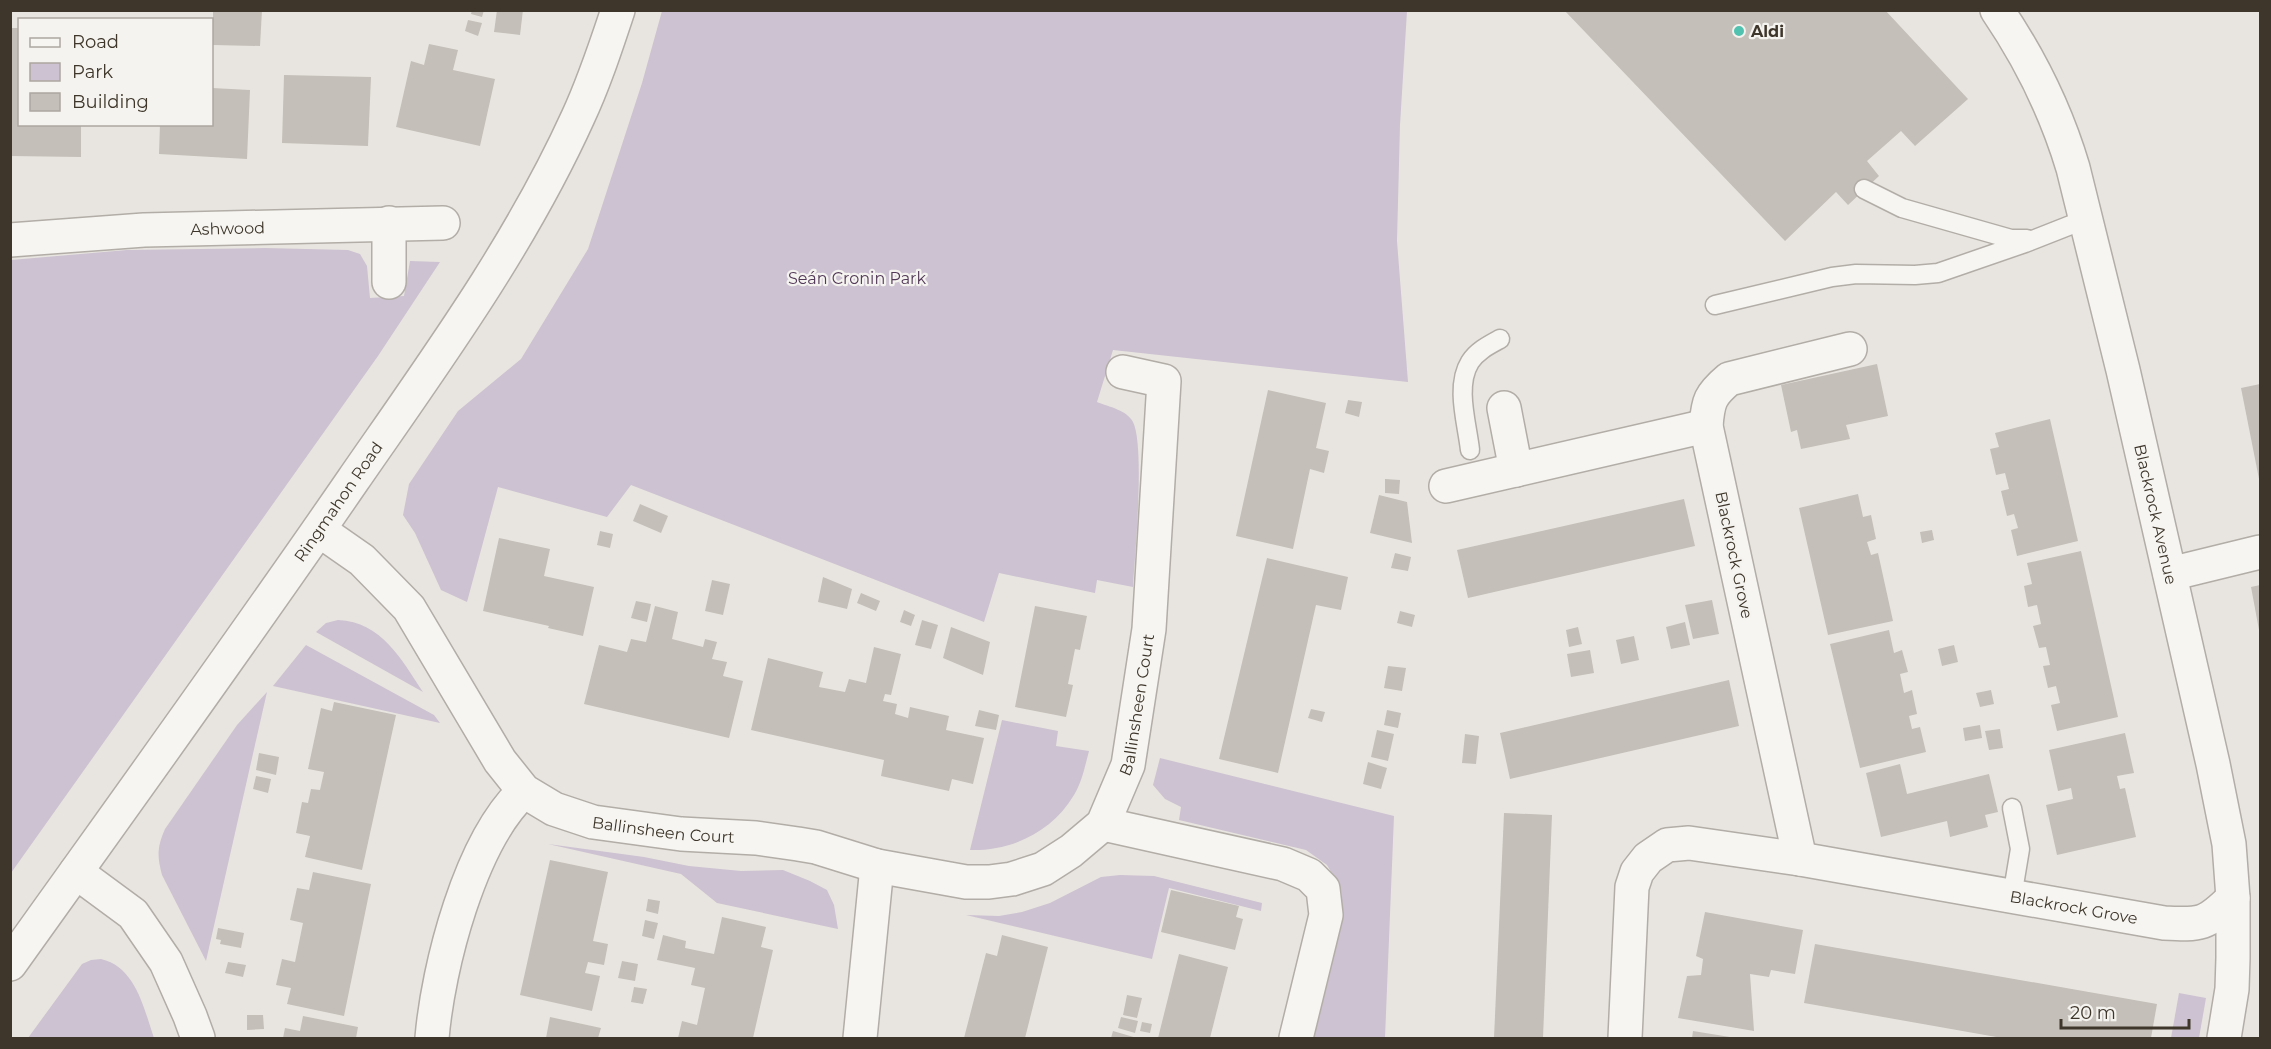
<svg xmlns="http://www.w3.org/2000/svg" width="2271" height="1049" viewBox="0 0 2271 1049" font-family="Montserrat,sans-serif">
	<style>
		.green { fill: #cdc2d1 }
		.building { fill: #c4bfb8 }
		.lines { fill: none; stroke-linecap: round; stroke-linejoin: round }
		.service-casing { stroke: #b2ada6; stroke-width: 21 }
		.minor-casing { stroke: #b2ada6; stroke-width: 36 }
		.tertiary-casing { stroke: #b2ada6; stroke-width: 36 }
		.service { stroke: #f6f5f2; stroke-width: 18 }
		.minor { stroke: #f6f5f2; stroke-width: 33 }
		.tertiary { stroke: #f6f5f2; stroke-width: 33 }
		.poi-dot { fill: #50c2af; stroke: #f5f3ef; stroke-width: 2 }
		.labels { text-anchor: middle; dominant-baseline: central; stroke-width: 4.5; stroke-linejoin: round; paint-order: stroke }
		.poi-label { font-size: 16px; font-weight: bold; fill: #3e362a; stroke: #f5f3ef; text-anchor: start }
		.street-label { font-size: 16px; fill: #3e362a; stroke: #f5f3ef }
		.park-label { font-size: 16px; fill: #523958; stroke: #f5f3ef }
	</style>
	<rect width="100%" height="100%" fill="#e8e5e0"/>
	<g class="green">
		<path d="M 662,11 L 1407,11 L 1400,125 L 1397,241 L 1408,382 L 1113,350 L 1097,402 C 1109,407 1127,410 1133,422 C 1145,446 1135,555 1133,587 L 1097,580 L 1095,593 L 999,573 L 984,622 L 631,485 L 607,517 L 498,487 L 467,602 L 441,590 L 415,533 L 403,515 L 409,484 L 458,411 L 521,359 L 588,249 L 642,83 Z"/>
		<polygon points="265,248 348,250 360,254 367,266 370,298 404,296 410,261 440,262 378,356 11,873 11,260 127,250"/>
		<path d="M 338,620 C 382,622 401,659 423,692 L 316,632 L 326,623 Z"/>
		<polygon points="306,645 434,715 440,723 273,686"/>
		<path d="M 267,692 L 206,961 L 162,875 C 157,856 157,847 165,829 L 237,725 Z"/>
		<path d="M 1002,720 L 1058,731 L 1056,746 L 1089,751 C 1085,766 1082,782 1074,795 C 1052,832 1012,851 970,850 Z"/>
		<polygon points="1160,758 1394,816 1385,1038 1314,1038 1343,917 1341,889 1327,865 1306,850 1179,820 1181,807 1165,799 1153,785"/>
		<polygon points="548,844 644,857 689,866 741,871 783,870 810,881 827,890 834,905 838,929 717,903 681,874"/>
		<polygon points="1120,875 1154,876 1262,903 1261,911 1169,888 1152,959 966,915 999,916 1022,912 1050,903 1101,877"/>
		<path d="M 101,959 C 136,967 144,1009 154,1038 L 28,1038 L 82,964 L 91,960 Z"/>
		<polygon points="2179,993 2206,998 2199,1038 2171,1038"/>
	</g>
	<g class="building">
		<polygon points="213,10 262,10 260,46 213,45"/>
		<polygon points="472,10 484,10 482,17 471,14"/>
		<polygon points="497,10 523,10 520,35 494,32"/>
		<polygon points="1564,10 1885,10 1968,99 1915,146 1901,131 1867,161 1879,176 1848,205 1836,192 1785,241"/>
		<polygon points="468,20 482,23 478,36 465,31"/>
		<polygon points="10,28 20,28 20,124 81,124 81,157 10,156"/>
		<polygon points="429,44 458,50 453,70 495,79 480,146 396,127 411,61 424,65"/>
		<polygon points="284,75 371,77 368,146 282,143"/>
		<polygon points="212,88 250,90 247,159 159,154 160,124 212,124"/>
		<polygon points="1877,364 1888,416 1846,425 1850,439 1801,449 1797,430 1791,432 1781,385"/>
		<polygon points="2260,384 2260,479 2259,479 2241,388"/>
		<polygon points="1268,390 1326,403 1316,448 1329,451 1324,473 1310,469 1293,549 1236,536"/>
		<polygon points="1348,400 1362,402 1359,417 1345,413"/>
		<polygon points="2050,419 2078,541 2017,556 2011,530 2018,528 2014,514 2007,516 2001,491 2009,489 2005,473 1996,475 1990,449 1999,447 1995,433"/>
		<polygon points="1385,479 1400,480 1399,494 1385,493"/>
		<polygon points="1858,494 1863,517 1871,515 1876,539 1867,542 1871,555 1878,553 1893,621 1828,635 1799,508"/>
		<polygon points="1379,495 1407,502 1412,543 1370,533"/>
		<polygon points="1684,499 1695,546 1468,598 1457,550"/>
		<polygon points="640,504 668,516 661,533 633,521"/>
		<polygon points="1932,530 1934,540 1922,543 1920,532"/>
		<polygon points="600,531 613,534 610,548 597,545"/>
		<polygon points="499,538 550,549 544,576 594,587 583,636 548,628 549,626 483,611"/>
		<polygon points="2081,551 2118,717 2057,731 2051,705 2060,703 2056,686 2048,688 2043,666 2050,665 2046,647 2039,648 2033,626 2041,624 2037,605 2028,607 2024,586 2032,584 2027,563"/>
		<polygon points="1395,553 1411,557 1408,571 1391,568"/>
		<polygon points="1267,558 1348,577 1341,610 1316,605 1278,773 1219,759"/>
		<polygon points="823,577 852,589 847,609 818,602"/>
		<polygon points="712,580 730,584 723,615 705,611"/>
		<polygon points="2260,585 2260,630 2259,630 2251,587"/>
		<polygon points="861,593 880,601 876,611 857,603"/>
		<polygon points="1712,600 1719,634 1693,639 1685,605"/>
		<polygon points="636,601 651,604 647,622 631,618"/>
		<polygon points="655,606 678,612 672,639 703,647 705,639 717,642 712,659 727,662 723,676 743,681 729,738 584,704 599,645 627,652 631,639 646,642"/>
		<polygon points="1035,606 1087,616 1080,650 1075,649 1068,684 1073,685 1066,717 1015,707"/>
		<polygon points="904,610 915,615 911,626 900,622"/>
		<polygon points="1400,611 1415,615 1412,627 1397,623"/>
		<polygon points="922,620 938,625 931,649 915,645"/>
		<polygon points="1685,622 1690,645 1671,649 1666,627"/>
		<polygon points="951,627 990,642 983,675 943,658"/>
		<polygon points="1578,627 1582,644 1569,647 1566,630"/>
		<polygon points="1889,630 1894,653 1902,650 1908,672 1900,674 1904,693 1912,690 1917,714 1909,716 1912,729 1920,727 1926,752 1860,768 1830,644"/>
		<polygon points="1634,636 1639,660 1621,664 1616,640"/>
		<polygon points="1954,645 1958,662 1942,666 1938,649"/>
		<polygon points="874,647 901,654 891,695 885,694 883,701 897,704 895,714 908,718 910,707 949,716 946,730 984,738 973,784 952,779 949,791 881,776 884,760 751,730 768,658 823,672 819,687 845,692 849,679 866,683"/>
		<polygon points="1590,650 1594,673 1571,677 1567,654"/>
		<polygon points="1388,666 1406,668 1402,691 1384,688"/>
		<polygon points="1729,680 1739,726 1510,779 1500,733"/>
		<polygon points="1991,690 1994,704 1980,707 1976,693"/>
		<polygon points="334,702 396,715 362,870 305,857 310,836 296,833 302,802 308,803 311,789 320,790 324,772 308,769 321,708 332,711"/>
		<polygon points="1311,709 1325,712 1322,722 1308,718"/>
		<polygon points="979,710 999,715 996,730 975,726"/>
		<polygon points="1387,710 1401,713 1398,728 1384,725"/>
		<polygon points="1980,725 1982,738 1965,741 1963,728"/>
		<polygon points="2000,729 2003,748 1989,750 1985,731"/>
		<polygon points="1377,730 1394,734 1388,761 1371,757"/>
		<polygon points="2125,733 2134,773 2117,776 2120,789 2125,788 2136,837 2057,855 2046,805 2073,799 2071,788 2058,791 2049,750"/>
		<polygon points="1465,734 1479,736 1476,764 1462,763"/>
		<polygon points="259,753 279,757 276,775 256,770"/>
		<polygon points="1368,762 1387,768 1381,789 1363,784"/>
		<polygon points="1900,764 1907,794 1989,774 1998,812 1985,815 1988,827 1950,837 1947,821 1881,837 1866,773"/>
		<polygon points="256,776 271,779 268,793 253,789"/>
		<polygon points="1504,813 1552,815 1543,1038 1494,1038"/>
		<polygon points="550,860 608,872 593,941 608,944 604,965 588,962 585,973 600,976 592,1011 520,995"/>
		<polygon points="313,872 371,884 344,1016 287,1004 291,988 276,985 282,959 295,962 303,923 290,920 297,888 309,890"/>
		<polygon points="1171,890 1239,906 1236,917 1243,919 1235,950 1161,932"/>
		<polygon points="648,899 660,901 658,914 646,911"/>
		<polygon points="1705,912 1803,930 1795,974 1771,970 1769,977 1750,974 1754,1031 1678,1018 1687,976 1701,975 1703,959 1696,956"/>
		<polygon points="722,917 766,927 761,947 773,950 753,1038 678,1038 682,1021 697,1025 705,988 691,985 695,968 657,960 663,935 686,941 685,948 714,954"/>
		<polygon points="645,920 658,923 654,939 642,936"/>
		<polygon points="218,928 244,933 241,948 220,944 221,940 216,939"/>
		<polygon points="1002,935 1048,947 1025,1038 964,1038 986,953 997,956"/>
		<polygon points="1815,944 2157,1004 2151,1038 2002,1038 1804,1003"/>
		<polygon points="1179,954 1228,967 1210,1038 1158,1038"/>
		<polygon points="622,961 638,964 635,981 618,978"/>
		<polygon points="228,962 246,965 243,977 225,973"/>
		<polygon points="634,987 647,989 643,1004 631,1002"/>
		<polygon points="1127,995 1142,998 1137,1018 1123,1015"/>
		<polygon points="247,1015 263,1015 264,1029 247,1030"/>
		<polygon points="303,1016 358,1027 356,1038 283,1038 285,1028 300,1031"/>
		<polygon points="550,1017 601,1028 598,1038 546,1038"/>
		<polygon points="1121,1017 1138,1021 1135,1033 1118,1028"/>
		<polygon points="1142,1022 1152,1024 1150,1033 1140,1031"/>
		<polygon points="1113,1031 1137,1038 1111,1038"/>
		<polygon points="1693,1031 1730,1037 1730,1038 1692,1038"/>
	</g>
	<g class="lines">
		<g class="service-casing">
			<g id="service">
				<polyline points="1864,189 1902,208 2011,239 2027,239"/>
				<polyline points="1715,305 1832,277 1856,274 1915,275 1938,273 2025,243 2086,219"/>
				<path d="M 1470,450 C 1467,423 1455,386 1470,362 C 1477,351 1489,345 1500,339"/>
				<polyline points="2012,808 2020,849 2012,897"/>
			</g>
		</g>
		<g class="minor-casing">
			<g id="minor">
				<path id="s1" d="M 1997,10 C 2031,60 2056,111 2073,168 L 2123,370 L 2213,764 L 2229,844 L 2233,898 L 2233,958 L 2232,989 L 2224,1038"/>
				<path id="s2" d="M 10,240 L 144,230 L 443,223"/>
				<polyline points="389,282 389,223"/>
				<polyline points="1504,408 1516,470"/>
				<polyline points="1446,486 1706,426"/>
				<path id="s3" d="M 319,530 L 362,560 L 409,608 L 500,761 L 524,791 L 554,809 L 593,822 L 681,834 L 756,838 L 798,844 L 816,847 L 877,866 L 966,882 L 989,882 L 1012,879 L 1043,869 L 1071,851 L 1103,824 L 1128,765 L 1149,629 L 1164,381 L 1123,372"/>
				<polyline points="2170,574 2260,552"/>
				<polyline points="1103,824 1283,864 1309,875 1323,889 1326,915 1296,1038"/>
				<path d="M 1800,859 L 1706,426 C 1708,401 1710,395 1729,379 L 1850,349"/>
				<polyline points="76,872 133,914 166,962 190,1016 198,1038"/>
				<path d="M 432,1038 C 438,967 470,841 524,791"/>
				<polyline points="860,1038 877,866"/>
				<path id="s4" d="M 1625,1038 L 1632,887 L 1637,872 L 1648,858 L 1667,845 L 1689,843 L 1800,859 L 2164,923 C 2201,925 2206,925 2233,898"/>
			</g>
		</g>
		<g class="tertiary-casing">
			<g id="tertiary">
				<path id="s5" d="M 10,964 C 125,803 241,643 353,480 C 434,363 519,247 578,117 C 594,83 606,46 618,10"/>
			</g>
		</g>
		<use href="#service" class="service"/>
		<use href="#minor" class="minor"/>
		<use href="#tertiary" class="tertiary"/>
	</g>
	<circle class="poi-dot" cx="1739" cy="31" r="6"/>
	<g class="labels">
		<g class="poi-label">
			<text x="1751" y="31">Aldi</text>
		</g>
		<g class="street-label">
			<text stroke="none"><textPath href="#s2" startOffset="218">Ashwood</textPath></text>
			<text stroke="none"><textPath href="#s5" startOffset="567">Ringmahon Road</textPath></text>
			<text stroke="none"><textPath href="#s1" startOffset="532">Blackrock Avenue</textPath></text>
			<text transform="translate(1734 555) rotate(78)">Blackrock Grove</text>
			<text stroke="none"><textPath href="#s3" startOffset="1070">Ballinsheen Court</textPath></text>
			<text stroke="none"><textPath href="#s3" startOffset="483">Ballinsheen Court</textPath></text>
			<text stroke="none"><textPath href="#s4" startOffset="620">Blackrock Grove</textPath></text>
		</g>
		<g class="park-label">
			<text x="857" y="278">Seán Cronin Park</text>
		</g>
	</g>
	<rect width="2271" height="1049" fill="none" stroke="#3e362a" stroke-width="24"/>
	<rect x="18" y="18" width="195" height="108" fill="#f5f3ef" stroke="#aca7a0" stroke-width="1.5"/>
	<rect x="30" y="38" width="30" height="9" fill="#f6f5f2" stroke="#aca7a0" stroke-width="1.5"/>
	<text x="72" y="48" font-size="18" fill="#3e362a">Road</text>
	<rect x="30" y="63" width="30" height="18" fill="#cdc2d1" stroke="#aca7a0" stroke-width="1.5"/>
	<text x="72" y="78" font-size="18" fill="#3e362a">Park</text>
	<rect x="30" y="93" width="30" height="18" fill="#c4bfb8" stroke="#aca7a0" stroke-width="1.5"/>
	<text x="72" y="108" font-size="18" fill="#3e362a">Building</text>
	<path d="M2061 1019v9h128v-9" fill="none" stroke="#3e362a" stroke-width="3"/>
	<text x="2070" y="1019" font-size="18" fill="#3e362a" stroke="#f5f3ef" stroke-width="4.5" paint-order="stroke">20 m</text>
</svg>
